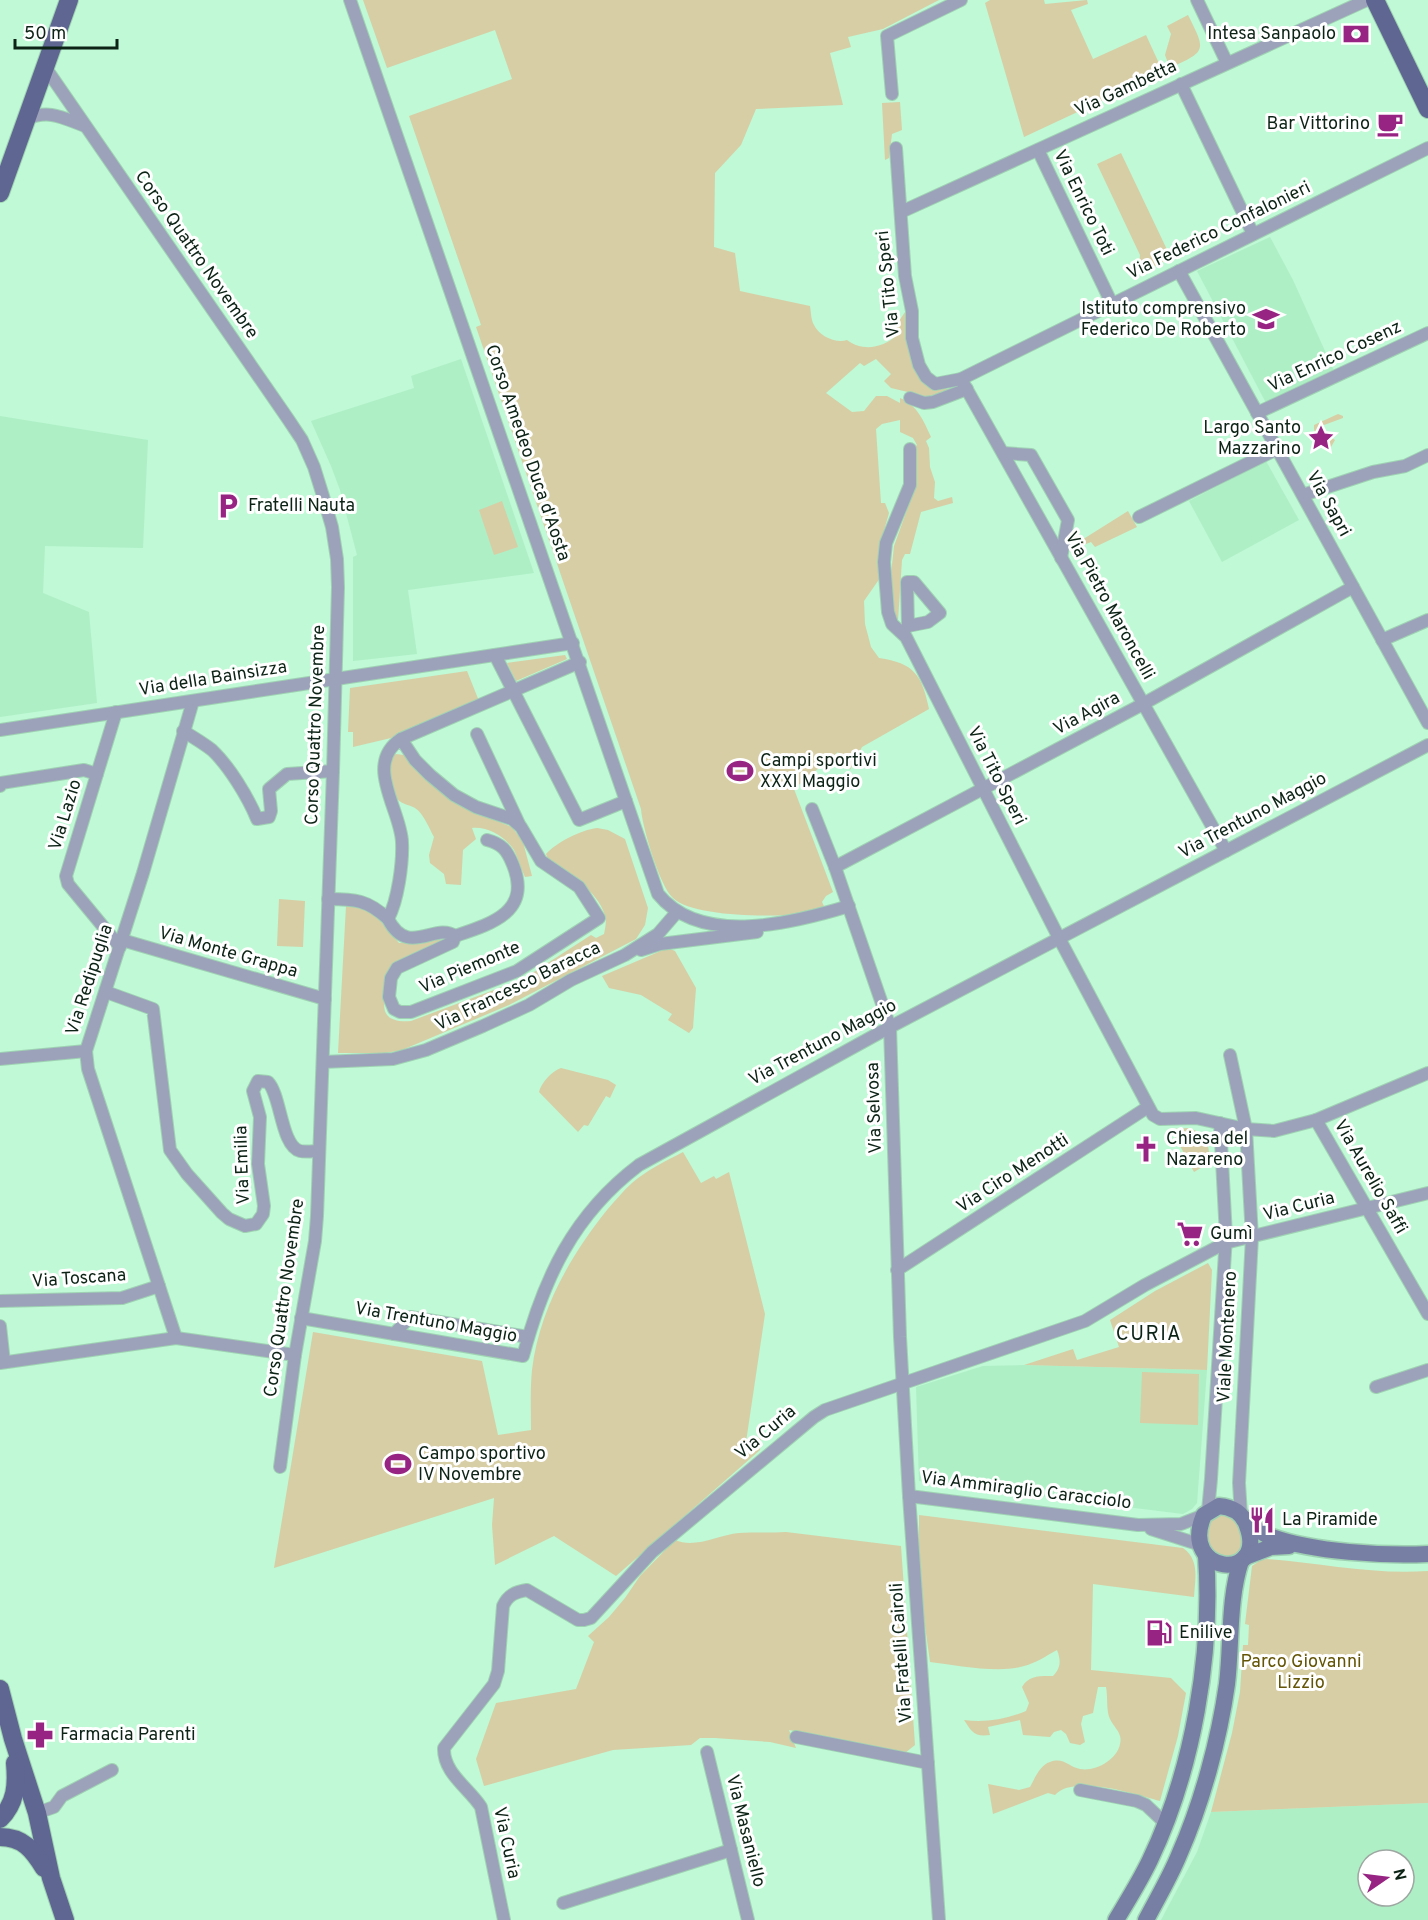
<svg xmlns="http://www.w3.org/2000/svg" width="1428" height="1920" viewBox="0 0 1428 1920" font-family="Overpass,sans-serif">
	<style>
		.built { fill: #aeefc6; fill-rule: evenodd }
		.green { fill: #d7cea5 }
		.lines { fill: none; stroke-linecap: round; stroke-linejoin: round }
		.street-casing { stroke: #9fd2b3; stroke-width: 14 }
		.secondary-casing { stroke: #9fd2b3; stroke-width: 19 }
		.primary-casing { stroke: #9fd2b3; stroke-width: 20 }
		.street { stroke: #9da2bb; stroke-width: 12 }
		.secondary { stroke: #787fa4; stroke-width: 16 }
		.primary { stroke: #5f6692; stroke-width: 18 }
		.labels { text-anchor: middle; dominant-baseline: central; stroke-width: 6; stroke-linejoin: round; paint-order: stroke }
		.poi-label { font-size: 18px; fill: #0c2316; stroke: #fff; text-anchor: start }
		.street-label { font-size: 18px; fill: #0c2316; stroke: #fff }
		.park-label { font-size: 18px; fill: #645506; stroke: #fff }
		.neighbourhood-label { font-size: 20px; letter-spacing: 1.5px; fill: #0c2316; stroke: #fff }
	</style>
	<rect width="100%" height="100%" fill="#bff9d5"/>
	<g class="built">
		<polygon points="1270,237 1293,280 1334,371 1266,403 1197,271"/>
		<polygon points="461,359 534,573 408,590 417,654 353,661 353,557 357,555 340,490 331,466 311,421 414,388 411,376"/>
		<polygon points="0,416 148,440 143,548 45,546 43,593 89,612 97,703 0,717"/>
		<polygon points="1266,461 1299,520 1222,562 1189,501"/>
		<polygon points="1024,1365 1207,1370 1197,1503 1192,1509 1183,1514 919,1481 916,1387 983,1366"/>
		<path d="M 1428,1803 L 1428,1920 L 1161,1920 L 1197,1852 L 1211,1812 ZM 1368,1860 L 1404,1860 L 1404,1896 L 1368,1896 Z"/>
	</g>
	<g class="green">
		<path d="M 363,0 L 939,0 L 883,29 L 848,37 L 851,47 L 830,53 L 843,105 L 756,109 L 741,145 L 715,173 L 714,247 L 735,253 L 740,291 L 810,306 C 811,312 811,320 814,325 C 819,336 836,344 847,340 C 863,352 883,348 897,335 L 897,324 L 905,312 L 907,314 L 919,377 C 930,389 938,388 954,389 L 952,392 L 924,398 L 912,393 L 891,388 L 884,381 L 891,374 L 876,359 L 864,366 L 860,363 L 826,393 L 852,412 L 864,411 L 876,396 L 887,396 L 900,403 L 900,398 C 918,406 923,420 931,437 L 926,441 L 929,448 L 930,467 L 935,482 L 934,498 L 938,501 L 952,497 L 953,503 L 921,512 L 910,554 L 905,554 L 902,560 L 898,621 L 894,615 L 891,574 L 894,546 L 916,485 L 915,447 L 917,445 L 913,438 L 900,432 L 900,420 L 882,424 L 876,429 L 881,503 L 885,503 L 889,513 L 881,541 L 880,578 L 864,601 L 865,624 L 871,647 L 879,658 C 914,663 922,675 929,709 L 862,747 L 850,770 L 844,757 L 841,758 L 838,752 L 794,789 L 833,892 L 826,896 L 822,902 L 825,908 C 818,910 810,912 803,913 C 777,918 692,917 673,898 C 660,887 642,826 641,809 L 476,327 L 481,325 L 409,116 L 512,79 L 495,30 L 387,68 Z"/>
		<polygon points="990,0 1044,0 1045,4 1087,0 1088,4 1071,10 1093,59 1146,35 1163,72 1024,137 985,3"/>
		<path d="M 1188,15 C 1206,51 1207,51 1170,68 L 1165,55 L 1171,34 L 1167,26 Z"/>
		<polygon points="900,102 902,130 892,134 889,158 885,160 882,103"/>
		<polygon points="1121,153 1171,258 1142,273 1139,267 1140,255 1097,164"/>
		<path d="M 1338,414 L 1343,416 L 1343,418 L 1324,425 L 1321,430 L 1335,440 L 1331,447 L 1327,448 C 1320,444 1313,434 1314,425 Z"/>
		<polygon points="502,501 518,547 494,555 479,510"/>
		<polygon points="1128,511 1137,527 1095,547 1091,542 1076,548 1077,543"/>
		<polygon points="565,655 567,659 516,681 507,663"/>
		<polygon points="467,671 479,701 391,738 353,747 353,732 348,732 350,688"/>
		<path d="M 396,754 L 404,755 L 435,785 L 472,811 L 512,827 L 523,842 L 532,876 L 525,877 C 521,869 518,858 514,850 C 506,837 487,826 472,828 L 476,839 L 463,850 L 461,885 L 446,884 L 444,874 L 430,863 L 429,855 L 434,837 C 429,828 424,814 415,808 C 410,805 402,804 398,800 C 388,790 391,771 391,758 Z"/>
		<path d="M 597,828 L 608,830 L 625,839 L 648,908 L 645,925 L 636,939 L 509,1005 L 402,1050 L 386,1053 L 338,1053 L 346,906 L 365,906 L 371,910 L 399,943 L 448,939 L 401,960 C 391,982 364,1025 411,1021 L 523,979 L 591,935 L 596,938 L 604,934 C 605,929 607,921 605,915 C 597,890 568,873 548,859 L 546,854 C 557,842 581,830 597,828 Z"/>
		<polygon points="279,899 305,901 303,947 277,946"/>
		<polygon points="670,949 675,951 696,988 693,1028 689,1033 668,1020 672,1014 641,995 609,988 602,976 663,950"/>
		<path d="M 561,1068 L 608,1080 L 616,1085 L 610,1098 L 606,1096 L 588,1126 L 584,1125 L 578,1132 L 539,1092 C 541,1083 552,1071 561,1068 Z"/>
		<path d="M 1189,1128 C 1207,1134 1210,1145 1209,1163 L 1194,1172 L 1171,1129 Z"/>
		<path d="M 683,1152 L 701,1183 L 714,1176 L 716,1179 L 729,1172 L 765,1314 L 746,1442 L 761,1437 L 760,1450 L 616,1576 L 554,1536 L 495,1565 L 492,1525 L 494,1498 L 274,1568 L 313,1332 L 482,1361 L 498,1435 L 531,1430 C 531,1411 530,1390 532,1370 C 539,1311 570,1256 607,1210 C 615,1201 623,1191 632,1183 C 647,1170 666,1161 683,1152 Z"/>
		<polygon points="1208,1263 1212,1270 1207,1370 1024,1365 1073,1349 1077,1360 1119,1347 1110,1320 1155,1291"/>
		<polygon points="1142,1372 1199,1374 1198,1425 1140,1423"/>
		<polygon points="1220,1512 1238,1521 1244,1537 1237,1557 1216,1556 1206,1539 1212,1515"/>
		<path d="M 919,1515 L 1183,1548 C 1200,1560 1195,1579 1194,1597 L 1093,1584 L 1091,1670 L 1171,1678 L 1186,1693 L 1178,1736 L 1160,1801 C 1136,1794 1073,1774 1055,1795 L 1048,1793 L 993,1814 L 988,1784 L 1019,1790 L 1030,1787 C 1035,1778 1040,1765 1050,1762 C 1064,1757 1068,1767 1080,1769 C 1095,1772 1117,1760 1120,1744 C 1123,1733 1114,1728 1110,1719 C 1106,1711 1108,1696 1106,1687 L 1098,1687 L 1093,1713 L 1083,1716 L 1081,1724 L 1085,1742 L 1080,1745 L 1070,1743 L 1066,1734 L 1061,1730 L 1054,1732 L 1050,1737 L 1023,1735 L 1020,1720 L 988,1727 L 990,1735 C 974,1737 972,1732 964,1720 C 985,1723 1006,1719 1026,1711 L 1029,1703 L 1022,1687 C 1029,1675 1040,1676 1053,1676 C 1061,1668 1061,1660 1057,1650 C 1046,1656 1036,1663 1024,1666 C 999,1674 956,1665 930,1662 L 924,1619 L 919,1549 Z"/>
		<path d="M 786,1532 L 901,1546 L 915,1745 L 905,1753 L 789,1730 L 796,1748 L 770,1742 L 715,1738 L 700,1738 L 691,1745 L 613,1750 L 484,1786 L 476,1759 L 496,1703 L 576,1689 L 594,1642 L 588,1636 L 609,1617 L 625,1598 L 640,1576 L 675,1540 C 695,1549 718,1535 739,1533 C 754,1532 771,1533 786,1532 Z"/>
		<path d="M 1267,1559 C 1321,1563 1374,1575 1428,1571 L 1428,1803 L 1211,1812 L 1232,1733 L 1240,1692 L 1243,1645 L 1248,1645 L 1249,1625 L 1245,1624 L 1252,1566 L 1261,1560 Z"/>
	</g>
	<g class="lines">
		<g class="street-casing">
			<g id="street">
				<path d="M 350,0 L 658,894 C 701,947 793,923 849,906"/>
				<polyline points="1197,0 1227,63"/>
				<polyline points="45,67 288,419 302,440 314,467 323,496 332,527 337,559 338,587 333,771 317,1216 315,1241 295,1355 280,1467"/>
				<polyline points="1181,84 1253,234"/>
				<polyline points="892,94 887,36 961,0"/>
				<path d="M 26,119 C 50,109 63,118 85,126"/>
				<polyline points="896,148 905,276 912,311 912,338 919,365 926,377 935,384 961,379 1428,148"/>
				<polyline points="1038,150 1112,304"/>
				<polyline points="901,212 1367,0"/>
				<polyline points="1179,271 1428,723"/>
				<polyline points="961,379 1226,851"/>
				<polyline points="910,398 924,403 933,402 967,389"/>
				<polyline points="1257,413 1428,333"/>
				<polyline points="910,449 910,485 886,543 884,562 888,612 892,624 906,637 1059,938 1153,1115 1160,1119 1196,1118 1246,1129 1274,1131 1316,1120 1428,1073"/>
				<polyline points="1003,453 1031,455 1068,520 1061,558"/>
				<polyline points="1303,495 1373,472 1405,466 1428,455"/>
				<polyline points="1139,517 1277,449"/>
				<polyline points="903,632 908,626 928,622 940,613 914,582 907,582 908,626"/>
				<polyline points="1382,640 1428,620"/>
				<polyline points="495,655 579,820 626,801"/>
				<polyline points="0,730 573,643"/>
				<path d="M 183,731 C 193,737 203,743 212,750 C 229,766 248,797 257,819 L 269,817 L 271,811 L 269,789 L 287,774 L 333,771"/>
				<polyline points="477,734 519,824"/>
				<polyline points="401,739 580,662"/>
				<polyline points="97,774 116,712"/>
				<polyline points="0,786 1,783 84,770 97,774 66,876 68,884 120,947"/>
				<polyline points="812,809 835,867 890,1027 900,1337 909,1496 939,1920"/>
				<polyline points="835,867 1143,704 1353,587"/>
				<path d="M 328,899 C 355,899 368,900 388,919 C 398,900 403,863 402,842 C 401,810 363,764 401,739 L 415,760 L 430,775 L 454,795 L 476,807 L 512,819 L 521,827 L 541,861 L 579,887 L 599,918 L 517,971 L 411,1012 L 400,1012 L 394,1009 L 389,997 L 391,978 L 397,968 L 453,942 L 455,936"/>
				<path d="M 388,919 C 408,958 435,922 455,936 C 491,924 532,912 513,865 C 507,850 502,844 487,840"/>
				<polyline points="122,940 325,999"/>
				<polyline points="641,950 660,944 757,932"/>
				<path d="M 106,992 L 153,1009 L 170,1150 L 187,1174 L 222,1213 L 229,1219 L 245,1226 L 256,1224 L 263,1214 L 264,1206 L 258,1164 L 260,1117 L 253,1091 L 258,1081 L 268,1082 C 281,1095 281,1146 300,1151 C 305,1152 314,1151 319,1151"/>
				<polyline points="1230,1055 1246,1129 1252,1237 1239,1483 1241,1515"/>
				<polyline points="0,1059 86,1051"/>
				<polyline points="323,1062 393,1059 426,1050 483,1026 529,1005 571,980 625,955 658,934 677,912"/>
				<polyline points="1316,1120 1428,1314"/>
				<polyline points="897,1270 1148,1107"/>
				<polyline points="0,1301 122,1298 159,1286"/>
				<path d="M 301,1318 L 523,1356 C 544,1278 573,1215 639,1165 L 890,1027 L 1428,745"/>
				<polyline points="0,1326 4,1362"/>
				<polyline points="394,1334 410,1317 528,1337"/>
				<polyline points="176,1338 88,1069 86,1051 143,873 193,701"/>
				<polyline points="0,1363 176,1338 295,1355"/>
				<polyline points="1376,1387 1428,1370"/>
				<polyline points="909,1496 1138,1525 1181,1524 1204,1515"/>
				<polyline points="1208,1511 1211,1479 1226,1236 1220,1123"/>
				<polyline points="1151,1529 1201,1545"/>
				<polyline points="796,1737 928,1763"/>
				<polyline points="707,1752 748,1920"/>
				<polyline points="1080,1790 1137,1801 1146,1805 1165,1823"/>
				<polyline points="37,1813 54,1807 62,1796 112,1770"/>
				<polyline points="563,1903 731,1850"/>
				<path d="M 504,1920 L 481,1807 C 469,1788 443,1773 444,1748 L 494,1684 L 498,1671 L 503,1606 C 508,1595 515,1592 527,1590 L 578,1620 L 584,1620 L 591,1618 L 652,1552 L 814,1417 L 825,1410 L 1085,1321 L 1145,1285 L 1225,1243 L 1428,1193"/>
			</g>
		</g>
		<g class="secondary-casing">
			<g id="secondary">
				<path d="M 1219,1506 C 1232,1507 1243,1513 1247,1526 C 1268,1583 1178,1575 1204,1515 Z"/>
				<path d="M 1245,1520 C 1253,1527 1262,1534 1272,1537 C 1313,1552 1384,1556 1428,1554"/>
				<polyline points="1245,1557 1271,1547 1289,1546"/>
				<path d="M 1116,1920 C 1128,1900 1140,1881 1150,1860 C 1193,1770 1213,1654 1206,1555"/>
				<path d="M 1146,1920 C 1157,1899 1170,1877 1179,1855 C 1202,1803 1219,1740 1227,1684 C 1232,1643 1228,1600 1241,1561"/>
			</g>
		</g>
		<g class="primary-casing">
			<g id="primary">
				<polyline points="1375,0 1428,109"/>
				<polyline points="0,193 69,0"/>
				<polyline points="0,1689 13,1739 37,1813 51,1878 65,1920"/>
				<path d="M 0,1819 C 16,1803 17,1785 15,1763"/>
				<path d="M 0,1837 C 23,1837 33,1850 44,1868"/>
			</g>
		</g>
		<use href="#street" class="street"/>
		<use href="#secondary" class="secondary"/>
		<use href="#primary" class="primary"/>
	</g>
	<defs>
		<g id="bank-bare" transform="scale(2.07)"><path d="M-6-4H6V4H-6ZM0-2.3a2.3 2.3 0 1 0 0 4.6a2.3 2.3 0 1 0 0-4.6Z" fill="#972482" stroke="#fff" stroke-width="2.5" paint-order="stroke"/></g>
		<g id="cafe-bare" transform="scale(2.07)"><path d="M-5.5-4.5H6V0H3Q3 3.5 0 3.5H-2.5Q-5.5 3.5-5.5 0ZM3-3.2v2h1.7v-2ZM-6 4.5H4V6H-6Z" fill="#972482" stroke="#fff" stroke-width="2.5" paint-order="stroke"/></g>
		<g id="school-bare" transform="scale(2.07)"><path d="M0-5L7-2L0 1L-7-2ZM-4 1L0 2.5L4 1V4Q0 6-4 4Z" fill="#972482" stroke="#fff" stroke-width="2.5" paint-order="stroke"/></g>
		<g id="sight-bare" transform="scale(2.07)"><path d="M0-6L1.8-2.2L6-1.7L2.9 1.2L3.7 5.4L0 3.3L-3.7 5.4L-2.9 1.2L-6-1.7L-1.8-2.2Z" fill="#972482" stroke="#fff" stroke-width="2.5" paint-order="stroke"/></g>
		<g id="parking-bare" transform="scale(2.07)"><path d="M-3.5-5.5H1a3.5 3.5 0 0 1 0 7H-1V5.5H-3.5ZM-1-3.4V-.6H.8a1.4 1.4 0 0 0 0-2.8Z" fill="#972482" stroke="#fff" stroke-width="2.5" paint-order="stroke"/></g>
		<g id="stadium-bare" transform="scale(2.07)"><path d="M0-5a6.5 5 0 1 0 0 10a6.5 5 0 1 0 0-10ZM-3.5-1.8h7v3.6h-7Z" fill="#972482" stroke="#fff" stroke-width="2.5" paint-order="stroke"/></g>
		<g id="church-bare" transform="scale(2.07)"><path d="M-1.2-6h2.4v3.5h3.3v2.4h-3.3V6h-2.4V-.1h-3.3v-2.4h3.3Z" fill="#972482" stroke="#fff" stroke-width="2.5" paint-order="stroke"/></g>
		<g id="supermarket-bare" transform="scale(2.07)"><path d="M-6-5.5h2.5l.6 2H6L4.5 2H-2.5L-4.4-4H-6ZM-1.5 3.2a1.3 1.3 0 1 0 .1 0ZM3 3.2a1.3 1.3 0 1 0 .1 0Z" fill="#972482" stroke="#fff" stroke-width="2.5" paint-order="stroke"/></g>
		<g id="restaurant-bare" transform="scale(2.07)"><path d="M-5-6h1v4h1v-4h1v4h1v-4h1v5L-1.5 .5V6h-2V.5L-5-1ZM5-6V6H3V1.5H1.5Q1.5-4 5-6Z" fill="#972482" stroke="#fff" stroke-width="2.5" paint-order="stroke"/></g>
		<g id="fuel-bare" transform="scale(2.07)"><path d="M-5.5-6h7V0h2V4h1.3V-2.5L3-4.5l.8-.8L6-3V5H2.5V1h-1V6h-7ZM-4.2-4.7v3.2H.2V-4.7Z" fill="#972482" stroke="#fff" stroke-width="2.5" paint-order="stroke"/></g>
		<g id="pharmacy-bare" transform="scale(2.07)"><path d="M-2-6h4v4h4v4h-4v4h-4v-4h-4v-4h4Z" fill="#972482" stroke="#fff" stroke-width="2.5" paint-order="stroke"/></g>
	</defs>
	<g fill-rule="evenodd">
		<use href="#bank-bare" x="1356" y="34"/>
		<use href="#cafe-bare" x="1390" y="124"/>
		<use href="#school-bare" x="1266" y="319"/>
		<use href="#sight-bare" x="1321" y="438"/>
		<use href="#parking-bare" x="228" y="506"/>
		<use href="#stadium-bare" x="740" y="771"/>
		<use href="#church-bare" x="1146" y="1149"/>
		<use href="#supermarket-bare" x="1190" y="1234"/>
		<use href="#stadium-bare" x="398" y="1464"/>
		<use href="#restaurant-bare" x="1262" y="1520"/>
		<use href="#fuel-bare" x="1159" y="1633"/>
		<use href="#pharmacy-bare" x="40" y="1735"/>
	</g>
	<g class="labels">
		<g class="poi-label">
			<text x="1336" y="34" text-anchor="end">Intesa Sanpaolo</text>
			<text x="1370" y="124" text-anchor="end">Bar Vittorino</text>
			<text x="1246" y="309" text-anchor="end">Istituto comprensivo<tspan x="1246" dy="21">Federico De Roberto</tspan></text>
			<text x="1301" y="428" text-anchor="end">Largo Santo<tspan x="1301" dy="21">Mazzarino</tspan></text>
			<text x="248" y="506">Fratelli Nauta</text>
			<text x="760" y="761">Campi sportivi<tspan x="760" dy="21">XXXI Maggio</tspan></text>
			<text x="1166" y="1139">Chiesa del<tspan x="1166" dy="21">Nazareno</tspan></text>
			<text x="1210" y="1234">Gumì</text>
			<text x="418" y="1454">Campo sportivo<tspan x="418" dy="21">IV Novembre</tspan></text>
			<text x="1282" y="1520">La Piramide</text>
			<text x="1179" y="1633">Enilive</text>
			<text x="60" y="1735">Farmacia Parenti</text>
		</g>
		<g class="street-label">
			<text transform="translate(1126 89) rotate(-25)">Via Gambetta</text>
			<text transform="translate(1083 203) rotate(64)">Via Enrico Toti</text>
			<text transform="translate(1219 231) rotate(-26)">Via Federico Confalonieri</text>
			<text transform="translate(196 255) rotate(55)">Corso Quattro Novembre</text>
			<text transform="translate(889 284) rotate(-96)">Via Tito Speri</text>
			<text transform="translate(1335 357) rotate(-25)">Via Enrico Cosenz</text>
			<text transform="translate(527 453) rotate(71)">Corso Amedeo Duca d'Aosta</text>
			<text transform="translate(1328 504) rotate(61)">Via Sapri</text>
			<text transform="translate(1109 606) rotate(61)">Via Pietro Maroncelli</text>
			<text transform="translate(213 679) rotate(-9)">Via della Bainsizza</text>
			<text transform="translate(1087 714) rotate(-28)">Via Agira</text>
			<text transform="translate(316 725) rotate(-88)">Corso Quattro Novembre</text>
			<text transform="translate(996 776) rotate(63)">Via Tito Speri</text>
			<text transform="translate(66 815) rotate(-73)">Via Lazio</text>
			<text transform="translate(1253 816) rotate(-28)">Via Trentuno Maggio</text>
			<text transform="translate(228 953) rotate(16)">Via Monte Grappa</text>
			<text transform="translate(470 968) rotate(-23)">Via Piemonte</text>
			<text transform="translate(90 980) rotate(-72)">Via Redipuglia</text>
			<text transform="translate(518 987) rotate(-26)">Via Francesco Baracca</text>
			<text transform="translate(823 1043) rotate(-28)">Via Trentuno Maggio</text>
			<text transform="translate(875 1108) rotate(-92)">Via Selvosa</text>
			<text transform="translate(243 1165) rotate(-92)">Via Emilia</text>
			<text transform="translate(1013 1174) rotate(-33)">Via Ciro Menotti</text>
			<text transform="translate(1370 1177) rotate(60)">Via Aurelio Saffi</text>
			<text transform="translate(1299 1207) rotate(-14)">Via Curia</text>
			<text transform="translate(79 1279) rotate(-4)">Via Toscana</text>
			<text transform="translate(285 1298) rotate(-82)">Corso Quattro Novembre</text>
			<text transform="translate(436 1323) rotate(10)">Via Trentuno Maggio</text>
			<text transform="translate(1228 1337) rotate(-87)">Viale Montenero</text>
			<text transform="translate(766 1433) rotate(-40)">Via Curia</text>
			<text transform="translate(1026 1491) rotate(7)">Via Ammiraglio Caracciolo</text>
			<text transform="translate(902 1653) rotate(-94)">Via Fratelli Cairoli</text>
			<text transform="translate(745 1831) rotate(76)">Via Masaniello</text>
			<text transform="translate(506 1843) rotate(78)">Via Curia</text>
		</g>
		<g class="park-label">
			<text x="1301" y="1662">Parco Giovanni<tspan x="1301" dy="21">Lizzio</tspan></text>
		</g>
		<g class="neighbourhood-label">
			<text x="1149" y="1335">CURIA</text>
		</g>
	</g>
	<g transform="translate(1386 1878) rotate(76)"><circle r="28" fill="#ffffff" stroke="#9ea7a2" stroke-width="1.5"/>
	<path d="M0-4.5L10 22L0 15L-10 22Z" fill="#972482"/>
	<text y="-9" font-size="16" font-weight="bold" text-anchor="middle" fill="#0c2316">N</text>
	</g>
	<path d="M15 39v9h102v-9" fill="none" stroke="#0c2316" stroke-width="3"/>
	<text x="24" y="39" font-size="18" fill="#0c2316" stroke="#ffffff" stroke-width="4.5" paint-order="stroke">50 m</text>
</svg>
